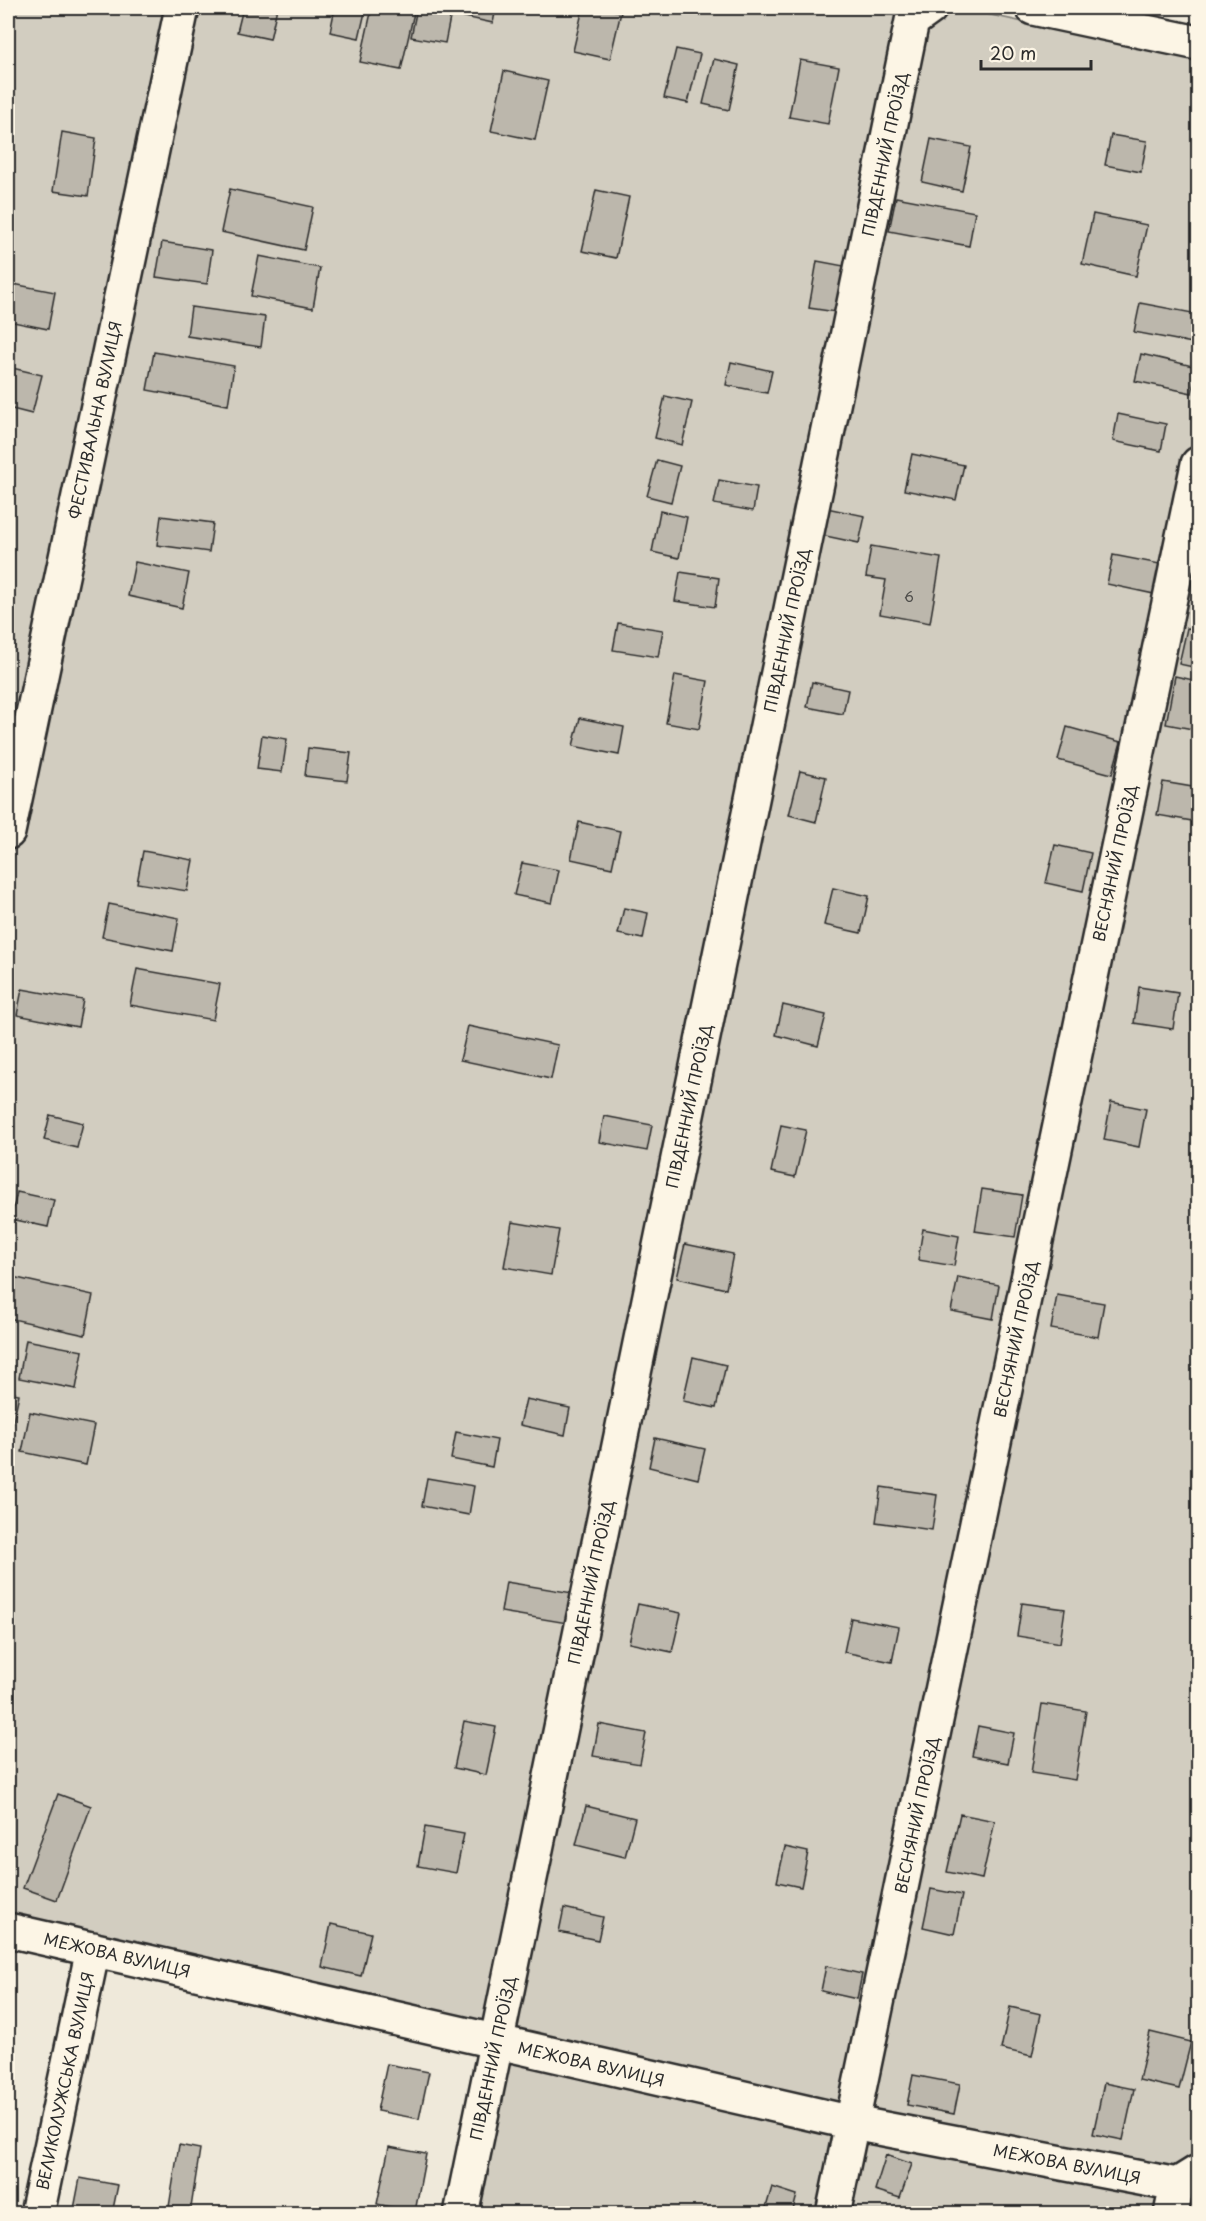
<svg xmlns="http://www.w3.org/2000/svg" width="1206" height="2221" font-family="'Playpen Sans',sans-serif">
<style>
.green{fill:#d2cdc0;stroke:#7e7c76;stroke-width:1.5}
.building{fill:#bcb7ac;stroke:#2b2b2b;stroke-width:1.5}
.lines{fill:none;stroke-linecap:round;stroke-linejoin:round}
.minor-casing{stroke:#2b2b2b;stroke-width:38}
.minor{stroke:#fcf5e5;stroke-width:33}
.labels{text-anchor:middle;stroke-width:4.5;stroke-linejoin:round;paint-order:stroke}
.number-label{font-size:14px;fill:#4f4e4b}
.street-label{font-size:16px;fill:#2b2b2b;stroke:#fcf5e5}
</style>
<rect width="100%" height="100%" fill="#efe9da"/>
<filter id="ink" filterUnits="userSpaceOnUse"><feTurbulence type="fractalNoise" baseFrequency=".0167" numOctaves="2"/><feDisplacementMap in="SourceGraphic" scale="12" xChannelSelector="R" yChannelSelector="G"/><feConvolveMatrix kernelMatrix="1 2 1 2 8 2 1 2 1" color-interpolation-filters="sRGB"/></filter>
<g filter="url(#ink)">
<!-- green -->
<path class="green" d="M8 8H959L1198 60V2213H461L496 2044 8 1930Z"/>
<!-- building -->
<path class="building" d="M243 8H277L270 39 237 32Z
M335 8H366L359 38 330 32Z
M372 8H415L401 70 360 62Z
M417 8H452L445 43 411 37Z
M461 8H496L493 23 460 16Z
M583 8H603L621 12 610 59 573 51Z
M676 49 700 54 688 103 664 98Z
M714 59 739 65 729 110 703 104Z
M800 60 839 67 828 124 789 117Z
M504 71 548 81 535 140 491 131Z
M62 132 96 138 88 196 53 191Z
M1111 135 1147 141 1141 172 1105 165Z
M931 139 971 147 962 191 922 182Z
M230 189 313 207 304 250 221 232Z
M596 190 629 197 616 258 582 251Z
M896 197 975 212 969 246 889 231Z
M1093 214 1147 225 1136 276 1082 264Z
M162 242 212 250 207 284 156 277Z
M259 256 320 268 313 308 251 296Z
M817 261 844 266 836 312 809 308Z
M8 283 55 292 48 329 8 321Z
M1140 303 1198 314V344L1134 332Z
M191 307 265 317 261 347 187 336Z
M154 352 234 366 228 405 147 390Z
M1141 354 1197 367 1192 393 1135 381Z
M731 362 772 371 767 393 726 385Z
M8 367 42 375 32 414 8 408Z
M665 396 692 402 682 445 655 438Z
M1118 414 1166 424 1161 451 1113 441Z
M912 454 964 465 956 500 904 490Z
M657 460 680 466 671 502 647 496Z
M719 480 757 487 753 511 714 504Z
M822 507 865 516 859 543 816 534Z
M660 511 687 517 679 558 652 552Z
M161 516 213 523 209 552 157 545Z
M871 546 941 558 930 623 880 614 886 580 866 577Z
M1113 555 1160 564 1154 594 1107 584Z
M135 562 189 573 182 608 128 596Z
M680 572 719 578 715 607 675 601Z
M618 623 663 630 658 657 613 650Z
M1187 628 1198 630V668L1179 664Z
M675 675 708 681 699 729 666 723Z
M1175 676 1198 681V730L1166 724Z
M812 682 848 690 843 714 807 707Z
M580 718 624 727 619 755 573 746Z
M1067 727 1121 742 1112 774 1058 760Z
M262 735 287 739 282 772 257 769Z
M308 748 351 753 347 781 305 776Z
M800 771 826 777 816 822 789 815Z
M1163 782 1198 788V822L1157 815Z
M579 822 620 831 612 868 571 859Z
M1055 845 1091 853 1083 891 1046 883Z
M143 851 193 860 187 891 137 883Z
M522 863 559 870 552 903 514 895Z
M833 888 869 896 861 933 824 925Z
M109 904 179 918 173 951 102 937Z
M624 908 648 913 643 939 618 934Z
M137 969 220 984 213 1020 130 1005Z
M1139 987 1178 993 1173 1029 1134 1023Z
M22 989 83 1000 78 1027 17 1015Z
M783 1005 826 1015 818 1046 776 1035Z
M468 1026 558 1045 551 1079 460 1060Z
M1111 1102 1146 1109 1139 1147 1104 1140Z
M50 1115 83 1123 77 1148 44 1140Z
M604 1116 652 1125 647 1151 599 1142Z
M781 1125 806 1130 795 1177 771 1172Z
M982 1189 1022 1195 1015 1237 975 1231Z
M17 1192 54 1200 48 1227 11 1219Z
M512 1222 559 1230 551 1275 504 1267Z
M923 1229 959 1236 954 1266 918 1260Z
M685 1244 733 1254 726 1289 677 1278Z
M8 1276 93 1295 85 1335 8 1318Z
M958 1277 999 1285 993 1319 951 1311Z
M1057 1295 1104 1303 1098 1337 1051 1329Z
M26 1340 83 1351 76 1389 19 1378Z
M693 1357 726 1365 716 1408 683 1401Z
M8 1392 19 1394 11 1432 8 1431Z
M526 1399 570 1408 565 1435 520 1425Z
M30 1412 94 1425 86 1465 22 1452Z
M456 1432 497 1440 492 1467 451 1459Z
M655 1438 705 1449 698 1479 649 1467Z
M427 1478 474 1486 469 1515 422 1506Z
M881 1487 937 1495 932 1530 876 1522Z
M506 1582 573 1593 567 1623 501 1612Z
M1022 1603 1065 1609 1060 1643 1017 1636Z
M638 1604 681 1613 672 1652 629 1643Z
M851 1618 899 1627 892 1662 844 1652Z
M1042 1704 1086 1711 1075 1780 1031 1773Z
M464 1721 496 1727 486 1775 454 1768Z
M599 1724 646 1733 640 1764 593 1756Z
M978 1726 1014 1733 1008 1763 972 1756Z
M58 1794 91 1806 57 1900 23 1888Z
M586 1806 635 1818 625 1857 576 1845Z
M960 1814 995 1821 982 1879 947 1872Z
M425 1827 464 1834 456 1873 418 1866Z
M785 1847 808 1852 801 1887 777 1882Z
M931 1889 962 1895 954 1934 923 1927Z
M564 1908 603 1917 598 1940 559 1932Z
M331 1924 371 1933 361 1976 322 1967Z
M826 1966 862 1974 857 1999 821 1991Z
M1010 2007 1041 2014 1032 2056 1001 2049Z
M1150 2032 1191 2042 1179 2089 1139 2080Z
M387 2064 429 2072 419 2119 377 2111Z
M913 2075 960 2084 954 2114 907 2105Z
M1104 2083 1134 2089 1123 2140 1093 2134Z
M179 2145 200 2149 190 2214 168 2213Z
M389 2147 426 2154 415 2212 377 2204Z
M886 2155 912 2164 900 2198 875 2190Z
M80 2178 118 2185 112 2214H73Z
M772 2187 797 2195 792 2214H764Z"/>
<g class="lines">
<defs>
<path id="minor" d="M1033 8 1198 43
M8 832 182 8
M8 1930 853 2123 1177 2185
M37 2214 93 1949
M461 2214 912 21 930 8
M833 2214 1198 464
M1171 2214 1177 2185 1198 2172"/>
</defs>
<!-- minor casing -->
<use href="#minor" class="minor-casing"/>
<!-- minor -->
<use href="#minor" class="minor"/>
</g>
</g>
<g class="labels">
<!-- number labels -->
<g class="number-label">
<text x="909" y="602">6</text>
</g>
<!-- street labels -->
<g class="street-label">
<text transform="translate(885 154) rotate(-78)" y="6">ПІВДЕННИЙ ПРОЇЗД</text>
<text transform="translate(95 420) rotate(-78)" y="6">ФЕСТИВАЛЬНА ВУЛИЦЯ</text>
<text transform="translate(787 630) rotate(-78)" y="6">ПІВДЕННИЙ ПРОЇЗД</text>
<text transform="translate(1115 863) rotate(-78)" y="6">ВЕСНЯНИЙ ПРОЇЗД</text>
<text transform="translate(689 1106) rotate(-78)" y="6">ПІВДЕННИЙ ПРОЇЗД</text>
<text transform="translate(1016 1339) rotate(-78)" y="6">ВЕСНЯНИЙ ПРОЇЗД</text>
<text transform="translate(591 1582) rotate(-78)" y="6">ПІВДЕННИЙ ПРОЇЗД</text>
<text transform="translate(917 1815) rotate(-78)" y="6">ВЕСНЯНИЙ ПРОЇЗД</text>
<text transform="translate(117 1955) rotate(13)" y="6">МЕЖОВА ВУЛИЦЯ</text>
<text transform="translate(493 2058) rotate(-78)" y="6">ПІВДЕННИЙ ПРОЇЗД</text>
<text transform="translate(591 2064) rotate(13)" y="6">МЕЖОВА ВУЛИЦЯ</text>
<text transform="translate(65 2081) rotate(-78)" y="6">ВЕЛИКОЛУЖСЬКА ВУЛИЦЯ</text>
<text transform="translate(1067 2164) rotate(11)" y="6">МЕЖОВА ВУЛИЦЯ</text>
</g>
</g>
<!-- margin -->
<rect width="1206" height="2221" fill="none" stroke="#fcf5e5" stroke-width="30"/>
<rect x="15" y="15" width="1176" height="2191" fill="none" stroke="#2b2b2b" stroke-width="2" filter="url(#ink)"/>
<!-- scale -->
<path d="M981 60v9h110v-9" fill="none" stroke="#2b2b2b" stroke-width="3"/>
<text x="990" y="60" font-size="18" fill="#2b2b2b" stroke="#fcf5e5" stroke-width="4.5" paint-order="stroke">20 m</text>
</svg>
